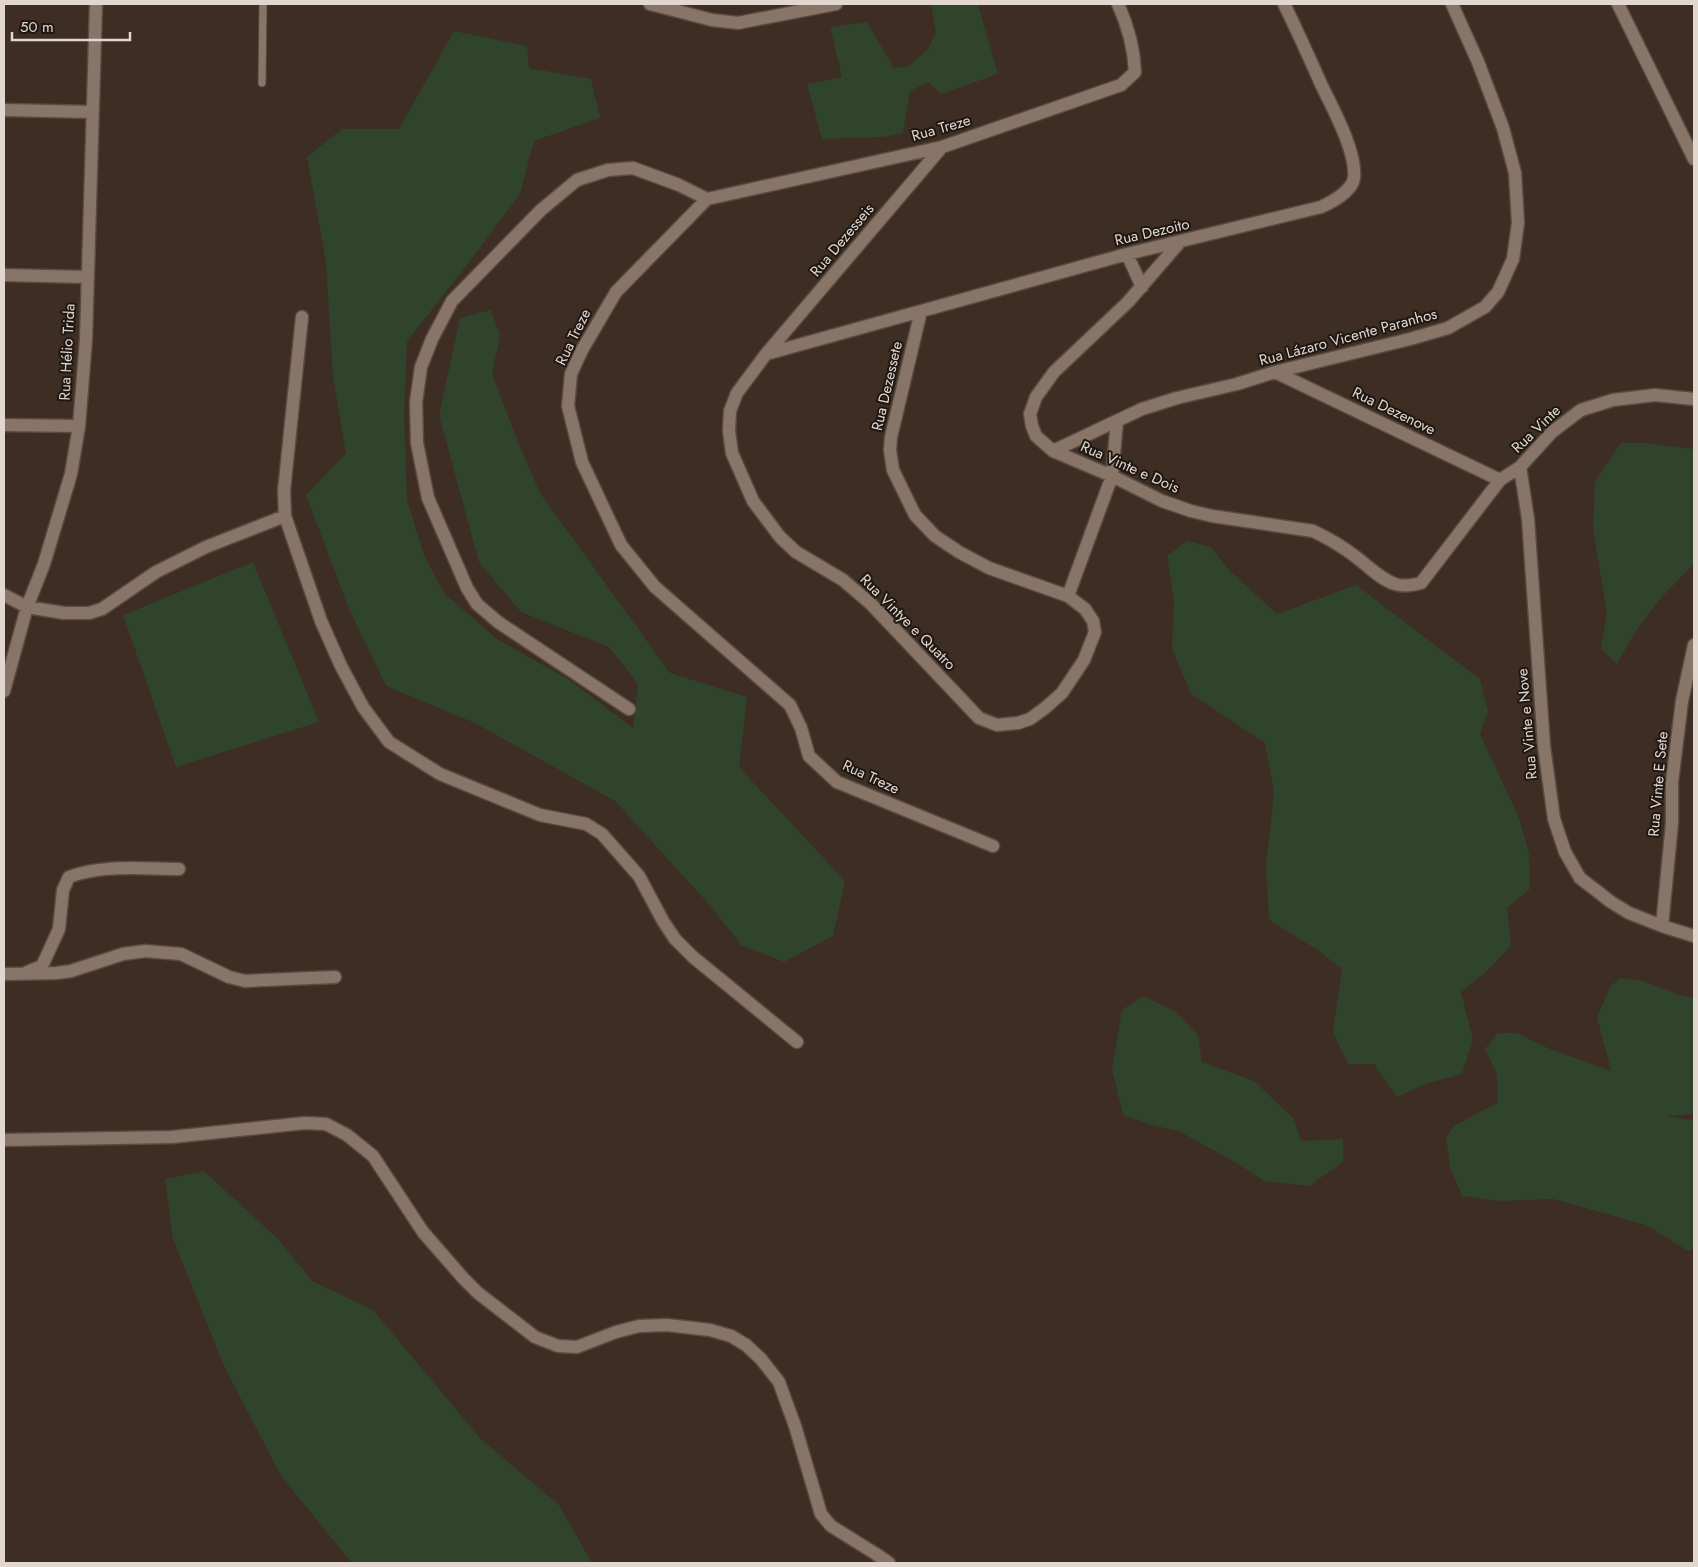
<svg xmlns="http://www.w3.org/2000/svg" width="1698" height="1567" font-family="Jost,sans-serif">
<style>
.green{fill:#30442b}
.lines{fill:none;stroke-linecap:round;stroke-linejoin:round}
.service-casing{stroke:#594b41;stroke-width:9}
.minor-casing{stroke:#594b41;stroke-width:15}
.tertiary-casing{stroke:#594b41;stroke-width:15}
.service{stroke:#887568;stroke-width:7}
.minor{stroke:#887568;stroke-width:12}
.tertiary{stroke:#887568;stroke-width:12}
.labels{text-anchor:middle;stroke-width:4;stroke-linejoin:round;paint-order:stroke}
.street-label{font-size:15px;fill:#e1d7cf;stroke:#1f1712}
</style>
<rect width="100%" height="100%" fill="#3d2d22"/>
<!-- green -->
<path class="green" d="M931 4H978L998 74 941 94 928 82 910 91 903 133 883 137 822 139 807 84 842 77 830 27 867 22 894 68 909 66 928 49 936 33Z
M454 31 527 46 529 68 591 79 600 118 534 141 520 194 468 264 407 341 404 415 407 500 424 555 444 593 497 639 571 681 633 728 638 684 609 647 521 612 479 562 439 415 460 318 491 310 500 335 492 374 518 442 540 493 670 673 747 697 739 767 845 881 833 936 784 962 741 945 714 910 615 801 475 723 386 686 349 609 306 495 346 453 333 377 326 262 307 157 342 129H399Z
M1621 443H1644L1694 449V564L1660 599 1634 634 1617 664 1601 649 1607 613 1593 529 1595 481Z
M1187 541 1211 547 1228 569 1277 614 1356 585 1480 679 1488 712 1480 734 1519 818 1529 853 1530 889 1507 908 1511 946 1487 971 1461 992 1473 1040 1462 1074 1425 1084 1397 1097 1374 1064H1348L1333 1032 1342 969 1319 951 1269 920 1266 865 1274 793 1265 743 1191 694 1172 648 1174 600 1167 556Z
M253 562 319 722 176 767 123 615Z
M1620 978 1643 981 1680 995 1694 998V1114L1666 1116 1691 1120 1694 1123V1248L1688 1251 1646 1225 1553 1199 1500 1201 1462 1196 1450 1167 1446 1137 1454 1126 1498 1102 1497 1074 1485 1049 1498 1033H1517L1550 1049 1611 1071 1597 1017 1611 986Z
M1143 996 1176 1012 1198 1035 1202 1062 1254 1081 1294 1119 1301 1141 1343 1139V1162L1309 1186 1264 1181 1233 1161 1179 1131 1152 1125 1123 1115 1112 1069 1122 1010Z
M204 1171 279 1240 312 1281 373 1310 480 1438 559 1505 592 1563H352L281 1476 224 1366 173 1239 165 1179Z"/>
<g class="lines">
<defs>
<path id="service" d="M262 83 263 4"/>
<path id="minor" d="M1618 4 1694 159
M4 110 92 112
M1179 243 1128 302 1054 372 1036 397 1030 414 1032 426 1036 436 1053 451 1112 476 1162 501 1191 511 1212 516 1313 531C1328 538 1343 547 1356 557 1368 566 1380 579 1395 584 1403 587 1413 585 1421 583L1500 480 1520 467 1552 432 1581 410 1613 400 1655 395 1694 399
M1127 254 1142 287
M4 275 87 277
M921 311 891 437 890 450 893 470 915 515 935 536 959 552 989 568 1068 596 1085 609 1093 621 1095 632 1084 660 1062 693 1045 708 1030 719 1018 723 997 725 979 718 871 604 843 580 796 552 780 537 753 501 732 453 729 431 730 411 737 393 766 354 942 147
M302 317 284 491 285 516 321 621 341 666 363 707 389 742 440 774 540 815 586 824 602 834 639 876 663 921 675 939 693 957 797 1042
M766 354 1127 254 1321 207C1332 202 1352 191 1354 178 1357 152 1332 107 1321 84 1309 57 1297 30 1284 4
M1275 372 1500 480
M4 425 79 426
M1053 451 1142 409 1177 398 1237 384 1275 372 1410 339 1448 328 1485 307 1498 292 1513 259 1518 223 1515 173 1503 128 1478 62 1452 4
M1520 467 1528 519 1544 746 1554 819 1565 852 1580 878 1611 902 1629 913 1662 926 1694 936
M4 595 27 607 64 613H89L102 609 156 572 206 547 285 516
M1068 596 1112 476 1117 421
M4 691 27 607 44 564 71 474 79 426 86 339 96 4
M629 709 498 622 477 604 467 588 428 498 417 443 416 402 421 367 432 339 452 301 541 210 577 180 608 170 633 168 679 185 707 199
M993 846 837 782 809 756 801 728 790 705 655 587 621 545 582 462 568 406 571 374 582 350 616 292 707 199 942 147 1121 85 1135 72C1134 47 1128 26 1118 4
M1662 926 1672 823V782L1682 701 1694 645
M27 972 42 966 59 929 63 890 69 877C103 864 144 869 179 869
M4 974 57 973 71 971 123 954 145 951 181 954 229 977 245 981 335 977
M4 1140 172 1137 305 1123 326 1124 347 1135 373 1156 423 1232 463 1278 478 1293 535 1337 558 1346 577 1347 616 1332 639 1326 667 1325 710 1330 731 1336 746 1345 761 1359 779 1382 795 1426 821 1514 831 1526 876 1554 889 1563"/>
<path id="tertiary" d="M650 4 712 20 738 23 836 4"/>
</defs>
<!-- service casing -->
<use href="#service" class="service-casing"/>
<!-- minor casing -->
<use href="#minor" class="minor-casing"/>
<!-- tertiary casing -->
<use href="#tertiary" class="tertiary-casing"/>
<!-- service -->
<use href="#service" class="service"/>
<!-- minor -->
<use href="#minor" class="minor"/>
<!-- tertiary -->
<use href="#tertiary" class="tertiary"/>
</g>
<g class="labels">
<!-- street labels -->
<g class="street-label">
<text transform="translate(941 128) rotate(-16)" y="5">Rua Treze</text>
<text transform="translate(1152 232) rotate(-13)" y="5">Rua Dezoito</text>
<text transform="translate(842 240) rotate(-50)" y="5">Rua Dezesseis</text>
<text transform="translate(573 337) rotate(-64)" y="5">Rua Treze</text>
<text transform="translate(1348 337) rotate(-15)" y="5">Rua Lázaro Vicente Paranhos</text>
<text transform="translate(67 352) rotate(-87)" y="5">Rua Hélio Trida</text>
<text transform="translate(887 386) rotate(-77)" y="5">Rua Dezessete</text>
<text transform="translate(1394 411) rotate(26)" y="5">Rua Dezenove</text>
<text transform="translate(1536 429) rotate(-44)" y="5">Rua Vinte</text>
<text transform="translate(1130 467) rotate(24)" y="5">Rua Vinte e Dois</text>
<text transform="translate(908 622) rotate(45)" y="5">Rua Vintye e Quatro</text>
<text transform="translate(1527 724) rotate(-95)" y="5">Rua Vinte e Nove</text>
<text transform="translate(871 777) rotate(25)" y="5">Rua Treze</text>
<text transform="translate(1658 784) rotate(-85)" y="5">Rua Vinte E Sete</text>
</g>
</g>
<!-- border -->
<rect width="1698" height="1567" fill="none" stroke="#e1d7cf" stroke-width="10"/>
<!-- scale -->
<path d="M12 32v8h118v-8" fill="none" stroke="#e1d7cf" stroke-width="2.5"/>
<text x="20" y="32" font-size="15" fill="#e1d7cf" stroke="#1f1712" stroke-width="4" paint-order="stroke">50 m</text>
</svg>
